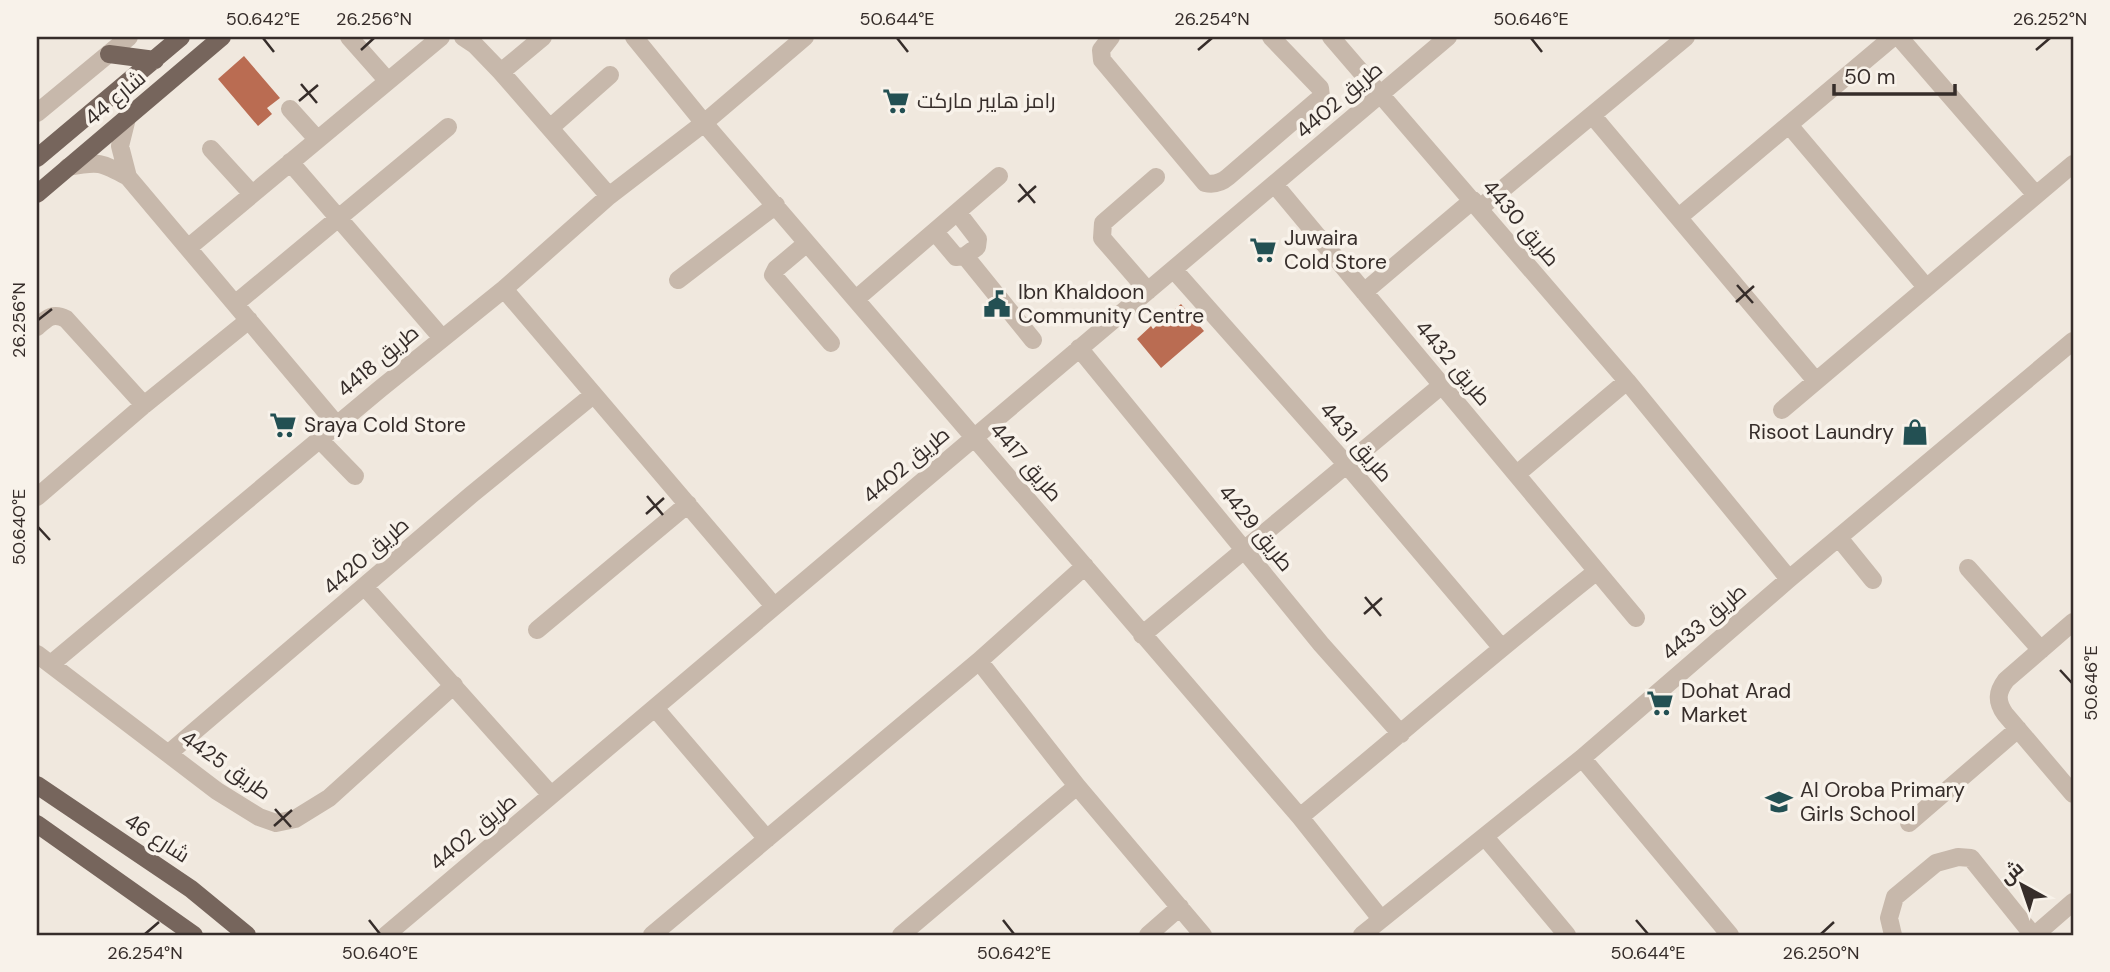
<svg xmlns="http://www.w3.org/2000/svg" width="2110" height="972" font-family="'DM Sans',Cairo,sans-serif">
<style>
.building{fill:#ba6c52}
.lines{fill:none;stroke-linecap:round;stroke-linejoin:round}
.minor{stroke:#c7b8ab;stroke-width:18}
.major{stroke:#76655c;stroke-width:18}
.ticks{fill:none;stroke:#362d2a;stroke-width:2.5}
.labels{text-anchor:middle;stroke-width:7;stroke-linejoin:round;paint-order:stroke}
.street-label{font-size:21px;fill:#362d2a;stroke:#f8f2ea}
.poi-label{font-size:21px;fill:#362d2a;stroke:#f8f2ea;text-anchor:start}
.neatline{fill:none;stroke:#362d2a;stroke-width:2.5}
.ticks-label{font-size:18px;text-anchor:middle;fill:#362d2a}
</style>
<rect width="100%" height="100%" fill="#f0e8de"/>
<!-- building -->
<path class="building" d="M244 56 280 98 267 108 272 114 258 126 218 79Z
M1181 304 1204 331 1161 368 1137 339 1151 326 1153 329Z"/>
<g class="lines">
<!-- minor -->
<path class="minor" d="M349 37 387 80
M463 37 475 45 501 72 609 196
M634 37 704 123 1300 817 1381 919
M1111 37 1101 50 1102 60 1205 183C1214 185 1221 183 1228 177L1321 97 1320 88 1271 37
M1331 37 1627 381 1789 579
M1899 37 2036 195
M501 72 543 37
M290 109 317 139
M37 113 129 37
M1592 115 1816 381
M127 118 120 146 128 177
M1789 125 1926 287
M550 128 610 75
M211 149 252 194
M290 162 442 338
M68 167C99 161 101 162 128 177L337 425
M1275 185 1636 618
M1480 208 1686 37
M1679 217 1893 37
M935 232 956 257 965 256 977 247 978 239 958 213
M807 243 776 269 773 275 831 343
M189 247 441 37
M965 256 1033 340
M1174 270 1346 464 1501 647
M678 280 776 205
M504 289 774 606
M1148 291 1102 238 1103 223 1156 177
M1364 292 1473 200
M856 299 999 176
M235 304 448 127
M37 327C47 318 53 312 66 319L144 405
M1079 348 1321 644 1401 734
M1782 410 2073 164
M319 439 355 476
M1517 474 1627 381
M37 497 144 405 249 320
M1839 538 1873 580
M1968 568 2041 650
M365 587 551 795
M2073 622 2006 680C1997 692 1996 701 2005 714L2073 794
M537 630 688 504
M1142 635 1442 385
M37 654 217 791 259 817 276 823 295 819 329 798 454 685
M979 661 1077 786 1203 935
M51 664 380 389 504 289 609 196 704 123 805 37
M655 708 767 839
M169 753 471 495 593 395
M1582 758 1730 935
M1300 817C1399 735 1496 651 1597 571
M1909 823 2018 729
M1485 837 1567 935
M386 935 1448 37
M652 935 979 661 1085 566
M901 935 1077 786
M1148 935 1180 907
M1362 935 1582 758 1789 579 2073 341
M1893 935 1889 918 1895 897 1936 863 1958 857 1971 858 2033 935
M2035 935 2073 902"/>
<!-- major -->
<path class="major" d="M109 54 155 60
M37 158 181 37
M37 194 222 37
M37 785 191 889 247 935
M37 824 194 935"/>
</g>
<!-- ticks -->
<path class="ticks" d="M263 38 274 52M897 38 908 52M1531 38 1542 52M361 50 374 38M1198 50 1212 38M2036 50 2050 38M301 84 317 103M299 101 318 85M1019 184 1035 203M1018 202 1036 186M1737 285 1753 303M1736 302 1754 286M38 320 52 309M647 496 663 515M646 514 664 498M38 527 50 540M1365 597 1381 616M1364 614 1382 598M2060 670 2072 683M275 809 291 827M274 826 292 810M369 920 380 934M1003 920 1014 934M1636 920 1648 934M145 934 159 922M1821 934 1834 922"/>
<!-- icons -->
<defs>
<symbol id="supermarket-bare" viewBox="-9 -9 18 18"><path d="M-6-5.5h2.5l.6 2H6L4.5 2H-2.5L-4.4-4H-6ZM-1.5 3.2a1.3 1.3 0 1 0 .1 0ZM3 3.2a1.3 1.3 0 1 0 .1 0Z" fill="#235053" stroke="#f8f2ea" stroke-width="2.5" paint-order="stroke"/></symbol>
<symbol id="civic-bare" viewBox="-9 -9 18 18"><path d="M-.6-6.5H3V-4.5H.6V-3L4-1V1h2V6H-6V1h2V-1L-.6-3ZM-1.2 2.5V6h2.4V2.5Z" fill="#235053" stroke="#f8f2ea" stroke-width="2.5" paint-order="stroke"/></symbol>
<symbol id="shop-bare" viewBox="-9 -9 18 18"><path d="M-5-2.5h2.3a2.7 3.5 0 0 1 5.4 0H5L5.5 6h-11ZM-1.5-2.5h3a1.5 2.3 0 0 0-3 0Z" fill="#235053" stroke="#f8f2ea" stroke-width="2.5" paint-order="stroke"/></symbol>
<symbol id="school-bare" viewBox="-9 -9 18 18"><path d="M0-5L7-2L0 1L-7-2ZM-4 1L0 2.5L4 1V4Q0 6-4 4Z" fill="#235053" stroke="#f8f2ea" stroke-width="2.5" paint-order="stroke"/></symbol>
</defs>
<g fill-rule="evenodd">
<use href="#supermarket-bare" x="877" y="82" width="38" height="38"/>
<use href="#supermarket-bare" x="1244" y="231" width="38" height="38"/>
<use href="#civic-bare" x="978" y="285" width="38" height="38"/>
<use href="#supermarket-bare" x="264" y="406" width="38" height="38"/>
<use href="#shop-bare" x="1896" y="413" width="38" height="38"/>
<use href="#supermarket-bare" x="1641" y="684" width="38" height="38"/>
<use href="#school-bare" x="1760" y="783" width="38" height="38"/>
</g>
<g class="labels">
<!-- street labels -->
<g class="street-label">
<text transform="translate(115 98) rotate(-40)" y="7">شارع 44</text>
<text transform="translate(1339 100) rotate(-40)" y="7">طريق 4402</text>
<text transform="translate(1521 223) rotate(50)" y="7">طريق 4430</text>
<text transform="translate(378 361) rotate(-40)" y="7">طريق 4418</text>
<text transform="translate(1453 363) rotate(50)" y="7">طريق 4432</text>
<text transform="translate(1356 442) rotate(49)" y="7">طريق 4431</text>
<text transform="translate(1026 462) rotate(49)" y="7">طريق 4417</text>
<text transform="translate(906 465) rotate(-40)" y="7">طريق 4402</text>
<text transform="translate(1256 528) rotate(51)" y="7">طريق 4429</text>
<text transform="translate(366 556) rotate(-41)" y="7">طريق 4420</text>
<text transform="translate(1704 622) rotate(-41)" y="7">طريق 4433</text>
<text transform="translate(226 765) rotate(35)" y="7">طريق 4425</text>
<text transform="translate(473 832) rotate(-40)" y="7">طريق 4402</text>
<text transform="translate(157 838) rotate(33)" y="7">شارع 46</text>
</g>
<!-- poi labels -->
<g class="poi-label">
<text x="917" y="108">رامز هايبر ماركت</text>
<text x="1284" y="245">Juwaira<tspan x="1284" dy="24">Cold Store</tspan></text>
<text x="1018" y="299">Ibn Khaldoon<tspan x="1018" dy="24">Community Centre</tspan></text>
<text x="304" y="432">Sraya Cold Store</text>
<text x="1894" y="439" text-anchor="end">Risoot Laundry</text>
<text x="1681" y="698">Dohat Arad<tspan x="1681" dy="24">Market</tspan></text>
<text x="1800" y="797">Al Oroba Primary<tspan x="1800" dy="24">Girls School</tspan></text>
</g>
</g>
<!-- border -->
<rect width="2110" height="972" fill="none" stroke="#f8f2ea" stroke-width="77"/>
<!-- north arrow -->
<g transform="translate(2022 885) rotate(320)" stroke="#f8f2ea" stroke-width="5" paint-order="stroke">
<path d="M0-5L12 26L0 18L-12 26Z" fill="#362d2a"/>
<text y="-10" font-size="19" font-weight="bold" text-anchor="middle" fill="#362d2a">ش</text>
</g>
<!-- scale -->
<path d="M1834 84v10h121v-10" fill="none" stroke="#362d2a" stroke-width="3.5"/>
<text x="1844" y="84" font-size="21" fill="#362d2a" stroke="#f8f2ea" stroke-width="5" paint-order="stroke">50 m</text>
<rect x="38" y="38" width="2034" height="896" class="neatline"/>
<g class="ticks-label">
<text x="263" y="25">50.642°E</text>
<text x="374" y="25">26.256°N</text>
<text x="897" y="25">50.644°E</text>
<text x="1212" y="25">26.254°N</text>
<text x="1531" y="25">50.646°E</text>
<text x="2050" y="25">26.252°N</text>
<text transform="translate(19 320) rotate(-90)" y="6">26.256°N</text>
<text transform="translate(19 527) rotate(-90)" y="6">50.640°E</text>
<text transform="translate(2091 683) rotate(-90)" y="6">50.646°E</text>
<text x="145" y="959">26.254°N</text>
<text x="380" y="959">50.640°E</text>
<text x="1014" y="959">50.642°E</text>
<text x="1648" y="959">50.644°E</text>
<text x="1821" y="959">26.250°N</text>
</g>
</svg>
